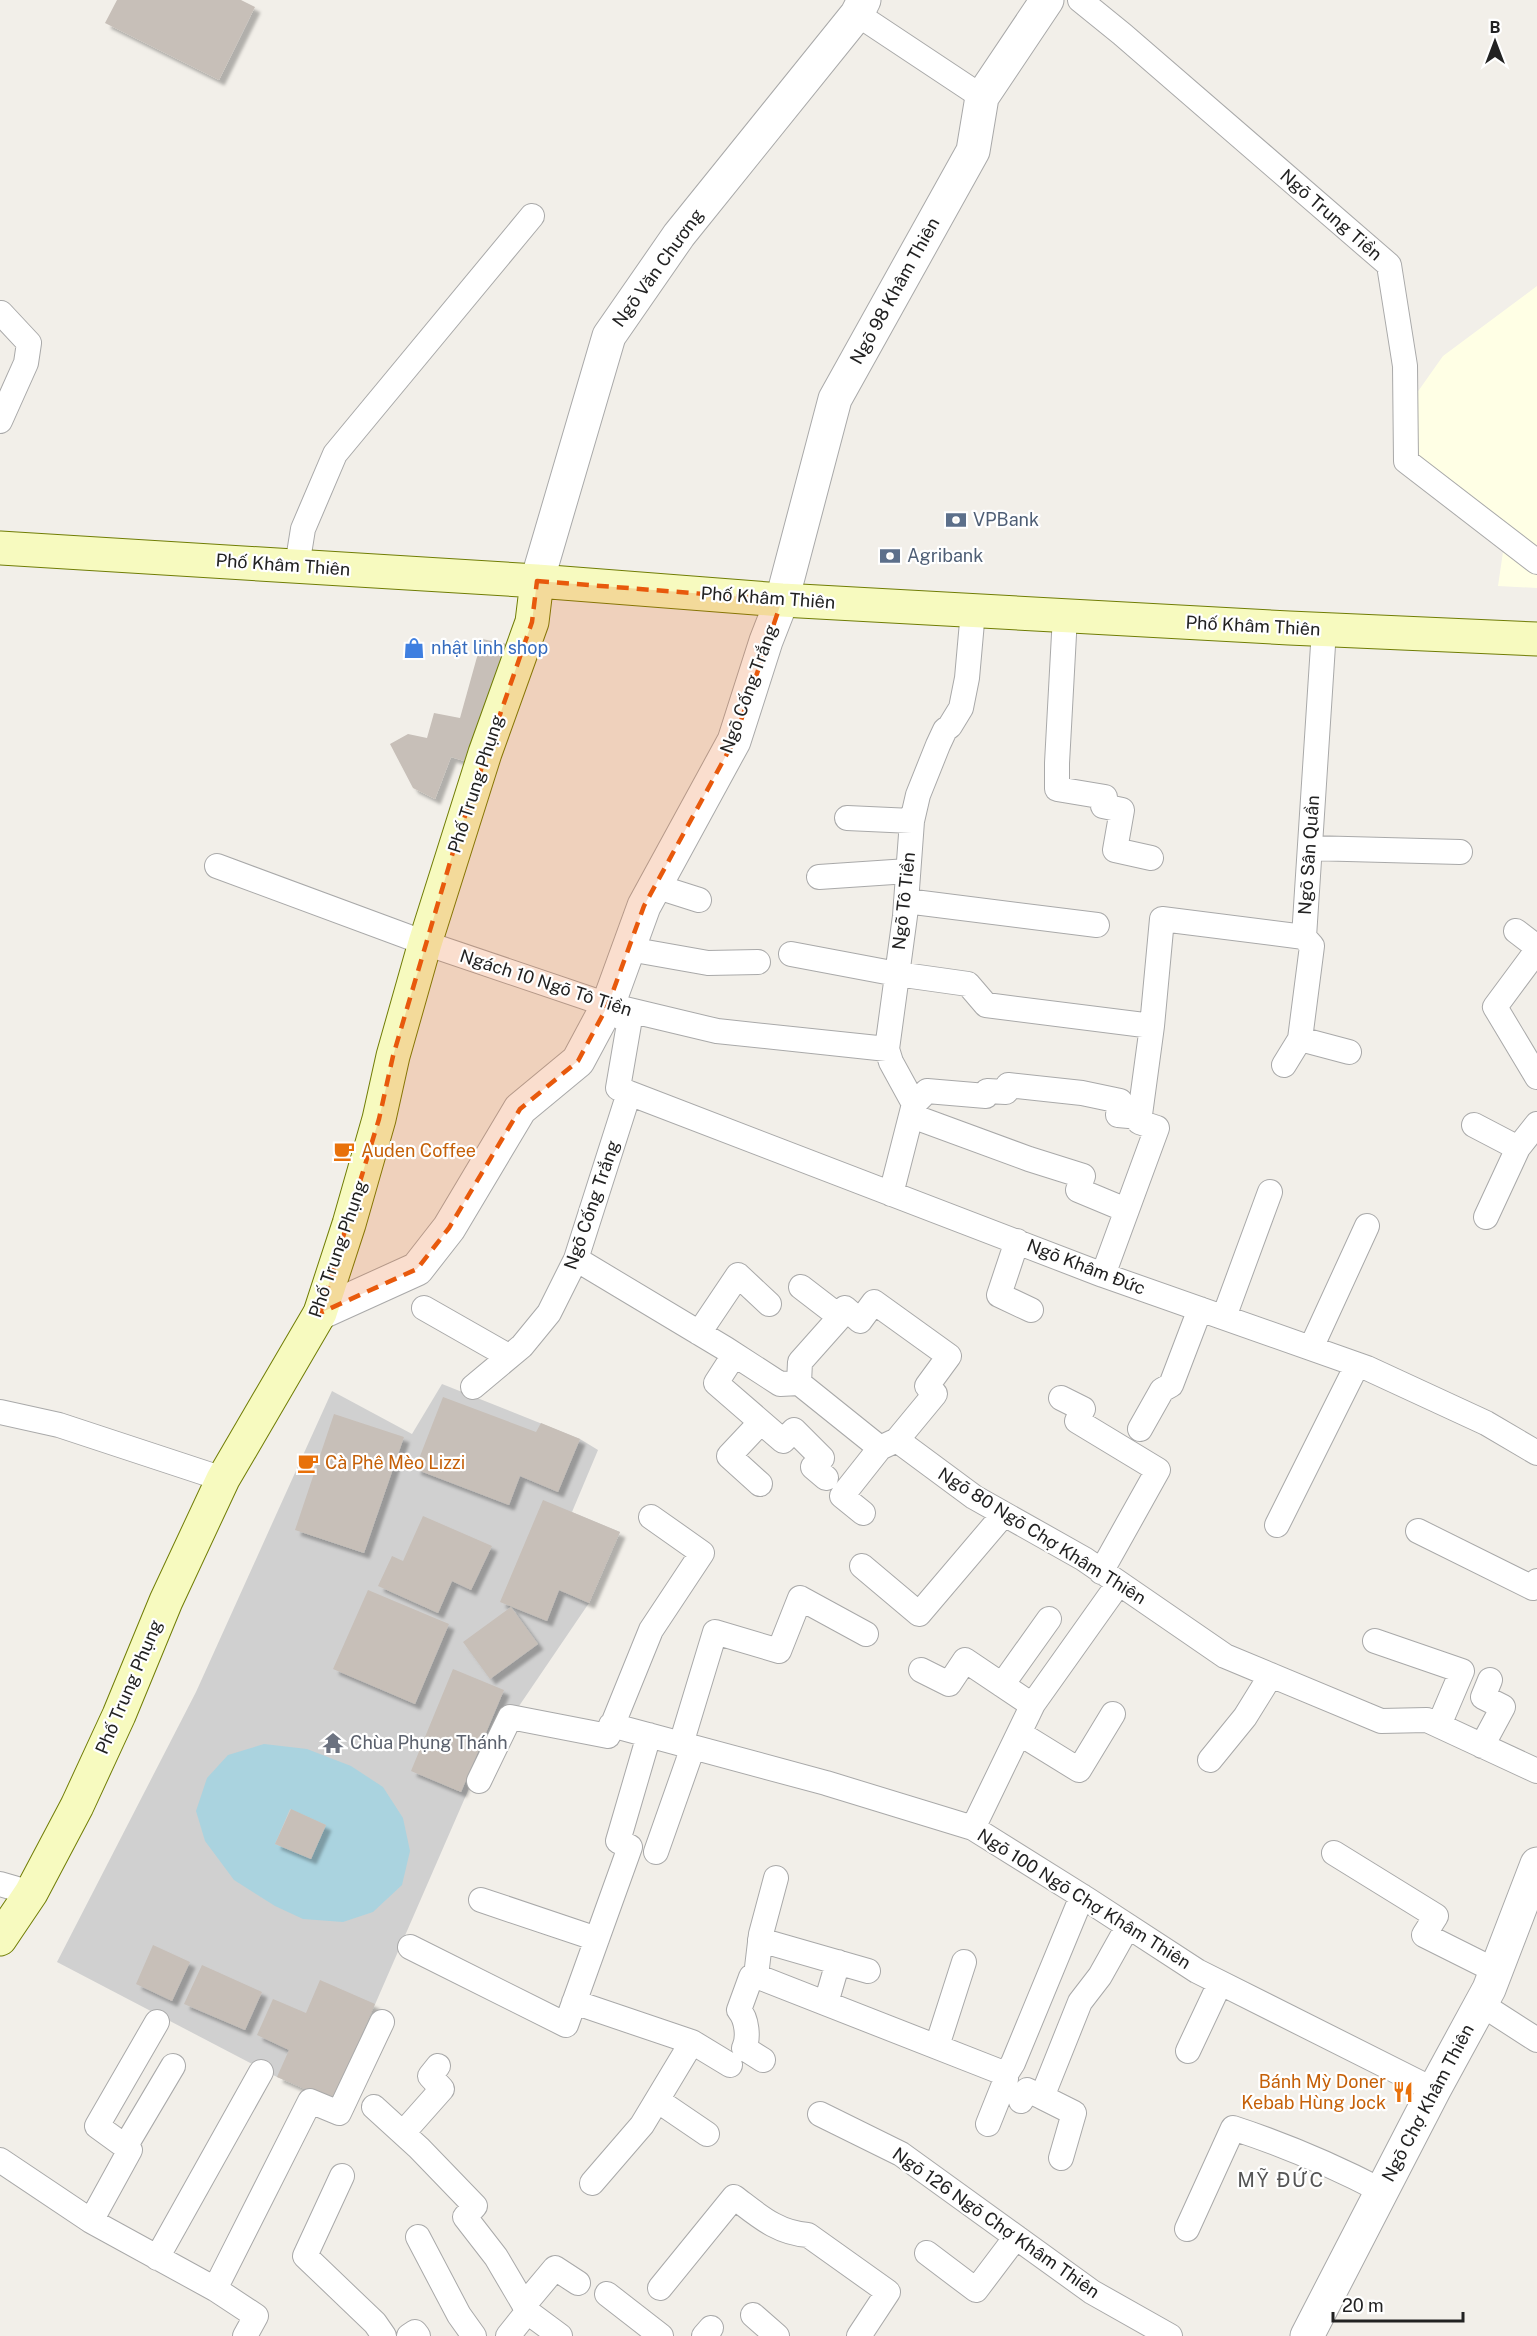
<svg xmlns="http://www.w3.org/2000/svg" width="1537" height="2336" font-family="'Public Sans',sans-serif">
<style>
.education{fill:#ffffe5}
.religious{fill:#d0d0d0}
.water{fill:#aad3df;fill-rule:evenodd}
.building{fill:#c7bfb8;filter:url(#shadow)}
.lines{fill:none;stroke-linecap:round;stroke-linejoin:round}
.lane-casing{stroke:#a9a9a9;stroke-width:26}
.street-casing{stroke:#a9a9a9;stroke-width:35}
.secondary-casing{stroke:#707d05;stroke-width:35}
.lane{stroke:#fff;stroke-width:24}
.street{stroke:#fff;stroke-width:33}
.secondary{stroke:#f7fabf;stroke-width:33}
.marked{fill:#e8590c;fill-opacity:0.2;stroke:#e8590c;stroke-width:4.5;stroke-dasharray:12 8;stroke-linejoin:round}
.labels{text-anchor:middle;stroke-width:4.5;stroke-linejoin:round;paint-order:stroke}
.street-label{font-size:18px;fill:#222;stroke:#fff}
.service-label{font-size:18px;fill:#4e5e75;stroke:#fff;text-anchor:start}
.shop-label{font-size:18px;fill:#366cbe;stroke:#fff;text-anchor:start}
.food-label{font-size:18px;fill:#c56008;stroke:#fff;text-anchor:start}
.worship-label{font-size:18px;fill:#5b616d;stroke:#fff;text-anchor:start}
.neighbourhood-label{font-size:20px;letter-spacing:1.5px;fill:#555;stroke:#fff}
</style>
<defs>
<filter id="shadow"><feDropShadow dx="5.5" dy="5.5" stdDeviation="1.5" flood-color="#0004"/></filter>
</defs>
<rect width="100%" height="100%" fill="#f2efe9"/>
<!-- education -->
<path class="education" d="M1537 286V588L1498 586 1504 545 1411 458 1414 397 1443 356Z"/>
<!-- religious -->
<path class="religious" d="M442 1384 580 1439 598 1450 572 1512 620 1532 589 1603 517 1709 474 1777 333 2101 277 2077 57 1962 196 1692 332 1391 412 1434Z"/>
<!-- water -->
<path class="water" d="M264 1744 307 1749 351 1766 383 1787 403 1818 410 1851 402 1885 373 1912 343 1922 303 1919 275 1906 234 1880 205 1841 196 1811 207 1778 228 1755ZM290 1809 326 1825 311 1859 275 1844Z"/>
<!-- building -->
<path class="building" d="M117 0H241L255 7 219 80 105 23Z
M482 639 507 644 471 763 451 757 435 799 413 788 390 744 408 734 427 738 434 713 460 718Z
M443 1397 536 1432 541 1423 580 1439 558 1492 520 1476 509 1505 415 1469Z
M334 1414 404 1437 364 1553 295 1530Z
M543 1500 620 1532 589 1603 559 1590 547 1621 500 1602Z
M423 1516 492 1546 471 1590 452 1581 438 1613 378 1586 392 1556 403 1561Z
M368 1590 449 1624 415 1704 333 1669Z
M511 1607 538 1644 490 1679 463 1642Z
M453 1669 504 1690 461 1792 411 1771Z
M291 1809 326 1825 311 1859 275 1844Z
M153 1945 190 1962 172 2001 136 1984Z
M202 1965 262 1992 245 2030 184 2004Z
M320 1980 375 2004 333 2101 277 2077 289 2050 257 2035 273 1999 306 2013Z"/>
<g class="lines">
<defs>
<path id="lane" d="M1080 0 1122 34 1389 265 1405 366 1406 461 1537 562
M857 14 982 97
M0 421 26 363 29 343 1 313
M297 566 303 529 335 454 532 216
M1065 616 1057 763V789L1105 797 1103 806 1122 810 1115 850 1151 858
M847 818 912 821
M1310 848 1460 852
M217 866 425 943 608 1005 717 1031 887 1049
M819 877 908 871
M655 886 699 900
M906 901 1097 925
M1516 931 1533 944 1535 953
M629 949 708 963 758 962
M791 954 897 974 968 984 986 1005 1152 1026
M1537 954 1535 953 1495 1007 1537 1077
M1300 1039 1349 1052
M1284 1065 1300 1039 1312 946 1304 937
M629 1093 1103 1275 1367 1368 1486 1423 1537 1453
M914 1104 927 1091 986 1096 987 1091 1006 1092 1008 1085 1082 1093 1120 1101 1118 1115 1140 1117
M912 1116 1029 1159 1083 1176 1078 1190 1126 1210
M1474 1125 1518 1148
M891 1194 914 1104 891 1062 887 1049 905 916 912 821 918 795 938 745 945 730 950 726 961 708 967 678 973 611
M1486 1217 1518 1148 1537 1124
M1017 1241 999 1295 1031 1310
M576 1259 726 1349 780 1384 799 1383 880 1448 897 1440 974 1497 1084 1559 1225 1656 1381 1721 1427 1720 1537 1771
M1103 1275 1157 1128 1139 1122 1152 1026 1162 919 1304 937 1324 630
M424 1308 503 1353 507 1358
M838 1316 845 1308 860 1321 874 1302 949 1356 927 1386 935 1394 897 1440
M1224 1317 1270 1192
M699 1333 738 1275 769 1304
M1311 1348 1367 1226
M734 1355 716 1383 783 1441 794 1430 822 1458 813 1467 826 1478
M799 1383 800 1362 840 1317 801 1287
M473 1387 522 1346 549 1313 576 1259 629 1093 618 1088 629 1024 608 1005
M1061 1398 1083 1409 1077 1421 1158 1470 1101 1572
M0 1412 59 1425 223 1479
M1140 1429 1162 1390 1171 1385 1200 1309
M760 1484 729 1456 761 1422
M863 1513 842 1496 880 1448
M1277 1525 1357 1365
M1418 1531 1533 1588 1537 1581
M862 1566 919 1614 1004 1514
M1375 1641 1462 1671 1439 1725
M921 1670 949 1684 965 1660 1032 1705
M1002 1685 1049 1619
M611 1725 826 1783 973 1828 1088 1900 1197 1971 1434 2090
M1019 1733 1079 1770 1113 1714
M681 1744 715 1632 779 1651 800 1598 866 1634
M1482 1746 1503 1707 1483 1697 1490 1680
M1210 1760 1245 1717 1271 1675
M479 1781 510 1717 608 1736 651 1630 702 1553 651 1517
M973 1828 1033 1704 1119 1583
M656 1852 693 1747
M1334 1853 1436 1916 1424 1935 1496 1971
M776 1878 761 1934 756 1976 1006 2074 1013 2063 1082 1896
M0 1884 31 1893
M481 1900 597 1939
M760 1940 868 1971
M410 1947 566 2025 630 1847 618 1841 649 1735
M756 1976 751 1977 739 2010C747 2019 749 2038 744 2048L763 2060
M574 2002 692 2042 730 2065
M826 2003 838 1962
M1481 2004 1537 2040
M937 2046 964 1962
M1188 2051 1220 1983
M1042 2097 1074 2113 1061 2158
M657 2100 707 2134
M1021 2101 1027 2090 1042 2097 1080 2002 1100 1976 1128 1926
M374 2107 419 2148 475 2206 465 2217 496 2257 529 2313 560 2336
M820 2114 901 2154 1092 2292 1170 2336
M988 2124 1006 2079V2074
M403 2133 442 2089 430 2076 438 2066
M125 2147 173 2066
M0 2160 91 2221 215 2289 256 2316 245 2336
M342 2176 305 2256 375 2323 384 2336
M592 2183 642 2125 692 2042
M91 2221 130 2150 97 2126 157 2022
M1187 2229 1233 2128C1285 2145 1334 2166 1382 2191
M418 2237 459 2315 474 2336
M927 2253 976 2290 1016 2237
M157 2258 261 2072
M660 2288 734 2197C758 2215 777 2233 808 2235L888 2292 859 2336
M215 2289 310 2101 339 2113 382 2022
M607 2294 661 2336
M524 2305 555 2268 578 2283
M753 2315 777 2336
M409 2336 415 2332 418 2336
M508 2336 528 2311
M704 2336 711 2328"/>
<path id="street" d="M537 581 609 336 679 235 857 14 864 0
M320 1313 417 1269 449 1228 520 1109 578 1061 608 1005 644 906 734 741 766 641 782 600 835 399 973 151 982 97 1047 0
M1307 2336 1434 2090 1489 1989 1537 1864"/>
<path id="secondary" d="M0 548 537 581 782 600 1289 628 1537 639
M0 1939 31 1893 77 1806 119 1715 166 1601 223 1479 320 1313 349 1224 379 1119 393 1056 425 943 485 753 532 622 537 581"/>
</defs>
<!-- lane casing -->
<use href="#lane" class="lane-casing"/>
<!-- street casing -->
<use href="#street" class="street-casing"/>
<!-- secondary casing -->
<use href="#secondary" class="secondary-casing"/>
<!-- lane -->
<use href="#lane" class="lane"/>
<!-- street -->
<use href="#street" class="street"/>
<!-- secondary -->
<use href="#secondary" class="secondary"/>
</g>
<!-- marked area -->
<path class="marked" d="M537 581 782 600 734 741 644 906 608 1005 578 1061 520 1109 449 1228 417 1269 320 1313 379 1119 393 1056 456 842 532 622Z"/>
<!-- icons -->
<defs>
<symbol id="bank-bare" viewBox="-9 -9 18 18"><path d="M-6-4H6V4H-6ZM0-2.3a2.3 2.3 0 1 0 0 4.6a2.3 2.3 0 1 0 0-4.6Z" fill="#5c6f8a" stroke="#fff" stroke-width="2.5" paint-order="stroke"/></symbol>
<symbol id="shop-bare" viewBox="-9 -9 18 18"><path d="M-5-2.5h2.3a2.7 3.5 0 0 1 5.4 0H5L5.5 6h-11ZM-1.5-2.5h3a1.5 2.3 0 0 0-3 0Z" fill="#3f7fe0" stroke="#fff" stroke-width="2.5" paint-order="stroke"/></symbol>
<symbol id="cafe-bare" viewBox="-9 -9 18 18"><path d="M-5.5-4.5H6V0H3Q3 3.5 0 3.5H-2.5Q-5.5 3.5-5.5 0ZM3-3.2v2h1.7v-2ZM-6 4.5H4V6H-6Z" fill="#e8710a" stroke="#fff" stroke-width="2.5" paint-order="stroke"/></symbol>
<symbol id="temple-bare" viewBox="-9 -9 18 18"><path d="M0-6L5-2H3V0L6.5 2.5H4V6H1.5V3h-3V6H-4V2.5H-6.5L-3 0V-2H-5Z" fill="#6b7280" stroke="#fff" stroke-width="2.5" paint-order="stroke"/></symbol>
<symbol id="restaurant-bare" viewBox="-9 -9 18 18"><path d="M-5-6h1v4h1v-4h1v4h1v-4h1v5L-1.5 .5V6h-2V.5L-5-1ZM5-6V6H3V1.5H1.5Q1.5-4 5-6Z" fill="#e8710a" stroke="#fff" stroke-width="2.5" paint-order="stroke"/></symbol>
</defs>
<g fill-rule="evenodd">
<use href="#bank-bare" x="941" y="505" width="30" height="30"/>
<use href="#bank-bare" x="875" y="541" width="30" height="30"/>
<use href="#shop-bare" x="399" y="633" width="30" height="30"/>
<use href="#cafe-bare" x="329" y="1136" width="30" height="30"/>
<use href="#cafe-bare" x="293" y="1448" width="30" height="30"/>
<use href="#temple-bare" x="318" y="1728" width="30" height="30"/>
<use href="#restaurant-bare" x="1388" y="2077" width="30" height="30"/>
</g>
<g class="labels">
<!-- street labels -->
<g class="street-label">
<text transform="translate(1331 215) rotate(41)" y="6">Ngõ Trung Tiền</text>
<text transform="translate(658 268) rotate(-54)" y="6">Ngõ Văn Chương</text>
<text transform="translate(895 291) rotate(-61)" y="6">Ngõ 98 Khâm Thiên</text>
<text transform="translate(283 565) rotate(4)" y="6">Phố Khâm Thiên</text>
<text transform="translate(768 598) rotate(4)" y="6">Phố Khâm Thiên</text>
<text transform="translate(1253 626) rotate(3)" y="6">Phố Khâm Thiên</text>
<text transform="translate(749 689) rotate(-70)" y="6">Ngõ Cống Trắng</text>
<text transform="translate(476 784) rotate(-72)" y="6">Phố Trung Phụng</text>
<text transform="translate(1309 855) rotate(-86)" y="6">Ngõ Sân Quần</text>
<text transform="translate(904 901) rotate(-84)" y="6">Ngõ Tô Tiền</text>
<text transform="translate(546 983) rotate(18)" y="6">Ngách 10 Ngõ Tô Tiền</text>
<text transform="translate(592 1205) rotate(-71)" y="6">Ngõ Cống Trắng</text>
<text transform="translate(338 1249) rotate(-71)" y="6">Phố Trung Phụng</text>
<text transform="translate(1086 1267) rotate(21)" y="6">Ngõ Khâm Đức</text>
<text transform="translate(1042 1536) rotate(32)" y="6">Ngõ 80 Ngõ Chợ Khâm Thiên</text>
<text transform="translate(129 1687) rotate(-67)" y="6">Phố Trung Phụng</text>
<text transform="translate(1084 1899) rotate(32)" y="6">Ngõ 100 Ngõ Chợ Khâm Thiên</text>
<text transform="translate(1428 2103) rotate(-62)" y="6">Ngõ Chợ Khâm Thiên</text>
<text transform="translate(996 2223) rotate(35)" y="6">Ngõ 126 Ngõ Chợ Khâm Thiên</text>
</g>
<!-- service labels -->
<g class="service-label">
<text x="973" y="526">VPBank</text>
<text x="907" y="562">Agribank</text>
</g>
<!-- shop labels -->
<g class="shop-label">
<text x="431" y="654">nhật linh shop</text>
</g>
<!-- food labels -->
<g class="food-label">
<text x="361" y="1157">Auden Coffee</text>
<text x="325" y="1469">Cà Phê Mèo Lizzi</text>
<text x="1386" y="2088" text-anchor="end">Bánh Mỳ Doner<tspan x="1386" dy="21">Kebab Hùng Jock</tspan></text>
</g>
<!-- worship labels -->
<g class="worship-label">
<text x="350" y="1749">Chùa Phụng Thánh</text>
</g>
<!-- neighbourhood labels -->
<g class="neighbourhood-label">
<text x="1281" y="2187">MỸ ĐỨC</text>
</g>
</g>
<!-- north arrow -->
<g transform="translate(1495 42)" stroke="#ffffff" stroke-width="4.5" paint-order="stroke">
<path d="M0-4.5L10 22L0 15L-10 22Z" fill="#222222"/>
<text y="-9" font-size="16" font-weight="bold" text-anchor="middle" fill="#222222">B</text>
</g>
<!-- scale -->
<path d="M1333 2312v9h130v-9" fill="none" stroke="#222222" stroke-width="3"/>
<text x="1342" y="2312" font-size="18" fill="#222222" stroke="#ffffff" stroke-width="4.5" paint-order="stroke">20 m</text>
</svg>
